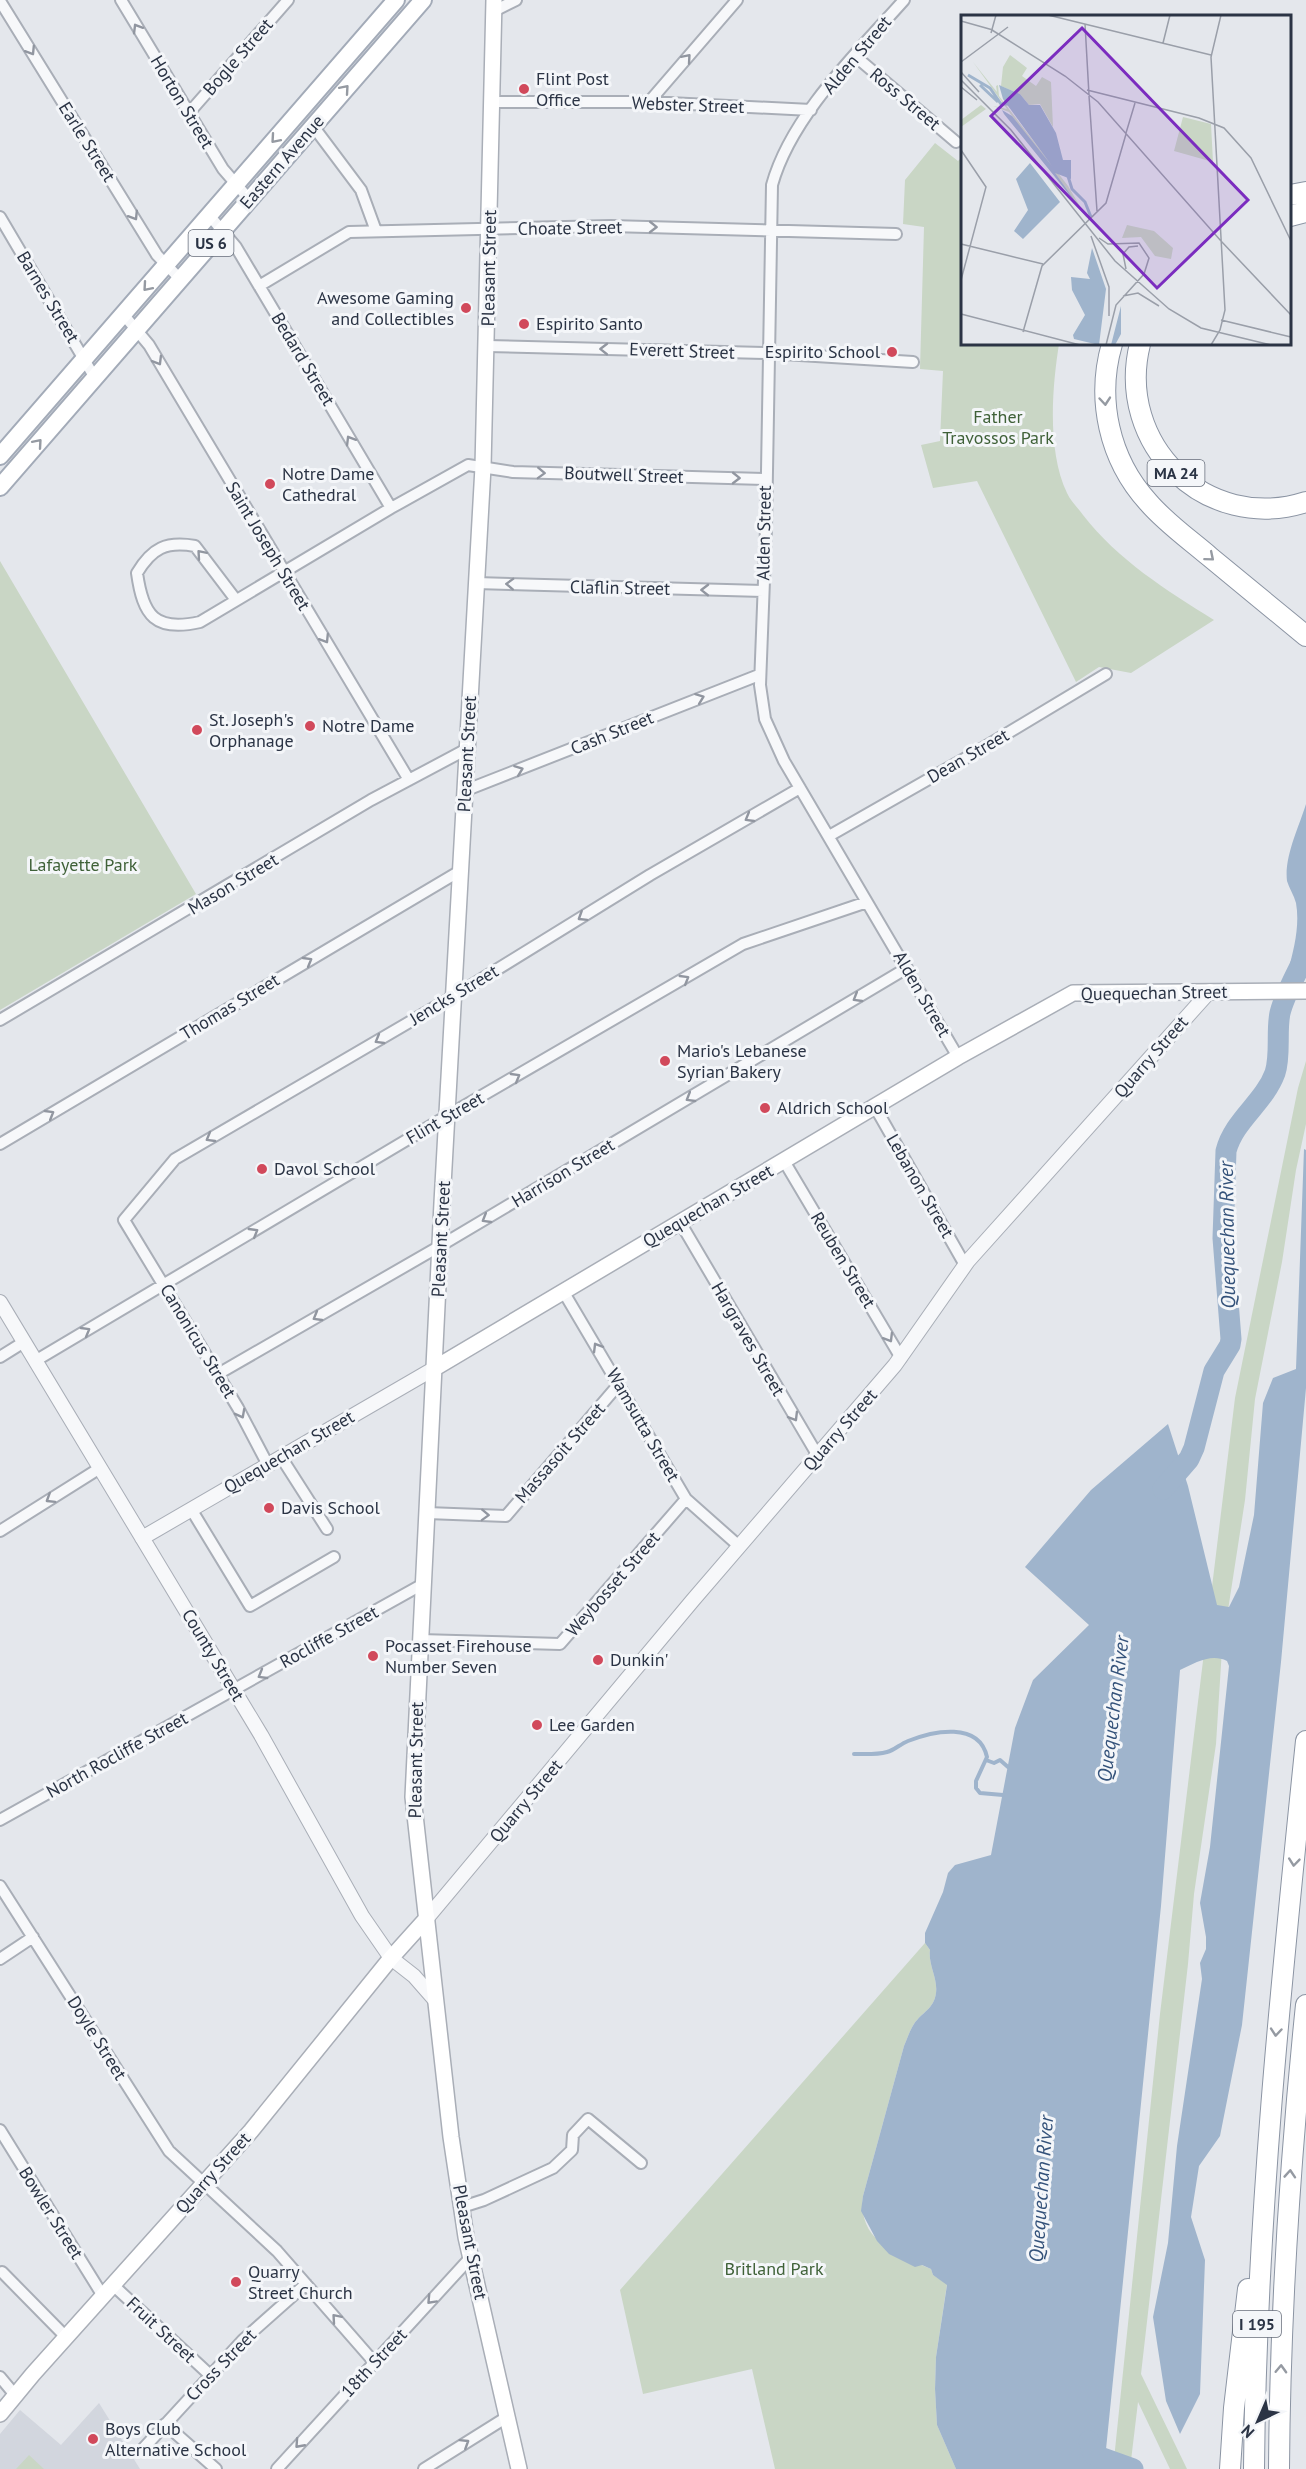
<svg xmlns="http://www.w3.org/2000/svg" width="1306" height="2469" font-family="'PT Sans',sans-serif">
<style>
.built{fill:#d2d6de}
.green{fill:#c9d6c5}
.water{fill:#9fb4cc}
.lines{fill:none;stroke-linecap:round;stroke-linejoin:round}
.stream{stroke:#9fb4cc;stroke-width:4}
.river{stroke:#9fb4cc;stroke-width:21}
.minor-casing{stroke:#a9aeb7;stroke-width:14}
.tertiary-casing{stroke:#a9aeb7;stroke-width:16}
.secondary-casing{stroke:#a9aeb7;stroke-width:18}
.primary-casing{stroke:#a3abb8;stroke-width:20}
.motorway-casing{stroke:#8b94a3;stroke-width:22}
.minor{stroke:#f7f8fa;stroke-width:10}
.tertiary{stroke:#f7f8fa;stroke-width:14}
.secondary{stroke:#fff;stroke-width:15}
.primary{stroke:#fff;stroke-width:16}
.motorway{stroke:#fff;stroke-width:20}
.oneway{stroke:#9196a0}
.oneway2{stroke:#959aa2}
.poi-dot{fill:#d1495b;stroke:#f4f6f9;stroke-width:2}
.labels{text-anchor:middle;stroke-width:6;stroke-linejoin:round;paint-order:stroke}
.shield{fill:#f4f6f9;stroke:#676e7b;stroke-width:1.5}
.shield-label{font-size:16px;font-weight:bold;fill:#2b3445}
.street-label{font-size:18px;fill:#2b3445;stroke:#f4f6f9}
.poi-label{font-size:18px;fill:#2b3445;stroke:#f4f6f9;text-anchor:start}
.park-label{font-size:18px;fill:#3f6138;stroke:#f4f6f9}
.water-label{font-size:20px;font-style:italic;fill:#34527a;stroke:#f4f6f9}
.inset-river{fill:none;stroke:#9fb4cc;stroke-width:3}
.inset-road{fill:none;stroke:#9a9fa9;stroke-width:1.5}
.view{fill:#7b2cbf;fill-opacity:0.15;stroke:#7b2cbf;stroke-width:3}
.inset-edge{fill:none;stroke:#2b3445;stroke-width:3}
</style>
<rect width="100%" height="100%" fill="#e4e7ec"/>
<!-- built -->
<path class="built" d="M99 2403 140 2469H0V2434L20 2410 61 2445Z"/>
<!-- green -->
<path class="green" d="M935 143 958 161 962 157V344H1059C1052 388 1047 451 1067 493 1070 500 1078 508 1083 515 1118 560 1166 590 1214 620L1131 673 1099 667 1076 682 977 481 933 488 921 445 940 441 943 371 920 369 924 227 903 224 905 180Z
M0 561 196 894 0 1010Z
M1306 1061V1124L1296 1170 1282 1262 1255 1399 1245 1500 1222 1649 1216 1744 1194 1894 1188 1964 1141 2374 1187 2469H1170L1138 2402 1130 2469H1113L1160 2014 1235 1398 1298 1088Z
M925 1943 930 1950C928 1965 938 1978 936 1993 934 2009 922 2012 914 2024 910 2030 907 2039 904 2046L863 2196C857 2241 897 2254 931 2269L933 2275 947 2284 936 2357 935 2389 937 2425 956 2469H775L752 2369 643 2394 620 2290Z
M29 2455 44 2469H16Z"/>
<!-- water -->
<path class="water" d="M1306 804V972L1305 974 1288 971C1294 949 1300 925 1296 903 1294 895 1289 888 1287 881 1284 857 1299 827 1306 804Z
M1304 1149 1306 1150V1388L1281 1662 1242 2025 1220 2136 1199 2166 1191 2217 1205 2260 1200 2394 1180 2434 1166 2401 1153 2317 1168 2243 1177 2146 1202 1979 1200 1963 1206 1949V1937L1200 1903 1210 1847 1229 1666 1227 1661C1211 1653 1195 1663 1180 1670L1161 1906 1104 2469H956L937 2425 935 2389 936 2357 947 2285 933 2275 931 2269 922 2265 915 2267 889 2254 877 2241 861 2211 863 2196 904 2046C907 2039 910 2030 914 2024 922 2012 934 2009 936 1993 938 1978 928 1965 930 1950L925 1943V1933L943 1892 948 1873 955 1865 991 1855 1015 1728 1033 1680 1089 1625 1025 1567 1091 1490 1168 1424 1188 1486 1217 1605 1229 1607 1239 1587 1254 1515 1263 1403 1273 1378 1296 1369Z"/>
<g class="lines">
<!-- stream -->
<path class="stream" d="M854 1754C865 1754 876 1755 887 1752 895 1750 900 1744 908 1741 933 1731 979 1721 987 1757L976 1781V1788L980 1793 1003 1795
M986 1760 994 1763 1000 1760 1008 1767"/>
<!-- river -->
<path class="river" d="M1163 1489 1189 1459 1194 1448 1214 1371 1230 1345 1231 1339 1223 1238 1226 1151C1234 1120 1264 1103 1275 1073 1281 1055 1276 1032 1280 1013 1285 993 1298 972 1306 953
M1089 2441 1094 2455 1133 2469"/>
<defs>
<path id="minor" d="M121 0 223 169 249 199
M904 0C857 53 791 116 772 185L766 528 760 685 765 719 784 761 958 1057
M0 1 157 255 180 279
M494 11 516 0
M855 56 956 142
M492 102H649L811 110
M649 102 737 0
M188 114 288 0
M313 126 361 190 376 231
M209 215 236 247 391 508
M0 217 95 378
M259 286 349 232 611 226 896 234
M123 314 149 345 409 780
M487 346 767 353 913 362
M476 583 763 591
M236 600 195 546C166 541 152 548 137 573 143 616 155 632 200 622L391 508 468 465 513 472 765 479
M464 791 759 675
M829 836 978 751 1106 674
M0 1020 371 800 467 749
M875 1107 965 1265
M0 1144 460 871
M784 1161 901 1358
M680 1222 818 1456
M563 1291 686 1499 739 1546
M0 1357 24 1342
M35 1361 447 1116 743 944 867 902
M218 1374 440 1246 907 968
M281 1457 327 1529
M268 1465 238 1408 124 1220 175 1159 454 996 650 875 800 788
M191 1509 250 1606 334 1557
M427 1513 506 1516 619 1384
M0 1531 100 1468
M420 1640 560 1644 686 1499
M0 1820 423 1584
M0 1886 169 2151 277 2251 374 2362
M0 1959 33 1937
M0 2130 103 2296
M462 2207 484 2200 553 2168 572 2150 573 2135 588 2119 641 2163
M2 2272 66 2337
M113 2285 210 2375
M0 2377 15 2395
M165 2424 216 2469
M141 2451 243 2340 306 2284
M277 2469 471 2257
M424 2469 507 2417"/>
<path id="tertiary" d="M0 1302 261 1735 362 1916 391 1958 414 1976 435 2000
M142 1538 435 1368
M427 1918 693 1600 895 1365 968 1261 1210 991"/>
<path id="secondary" d="M494 0 483 467 442 1203 413 1797 451 2137 466 2237 519 2469
M435 1368 958 1057 1073 993 1306 991
M0 2414 33 2374 251 2131 391 1958 427 1918"/>
<path id="primary" d="M0 456 396 0
M0 487 423 0"/>
<path id="motorway" d="M1290 195 1306 192
M1290 216 1306 212
M1112 344C1096 399 1109 459 1148 502 1166 523 1189 539 1210 557 1242 583 1274 610 1306 636
M1140 344C1115 444 1206 534 1306 502
M1230 2469 1234 2408 1248 2289
M1254 2469C1256 2225 1281 1983 1306 1741
M1279 2469C1280 2314 1290 2160 1306 2005"/>
</defs>
<!-- minor casing -->
<use href="#minor" class="minor-casing"/>
<!-- tertiary casing -->
<use href="#tertiary" class="tertiary-casing"/>
<!-- secondary casing -->
<use href="#secondary" class="secondary-casing"/>
<!-- primary casing -->
<use href="#primary" class="primary-casing"/>
<!-- motorway casing -->
<use href="#motorway" class="motorway-casing"/>
<!-- minor -->
<use href="#minor" class="minor"/>
<!-- tertiary -->
<use href="#tertiary" class="tertiary"/>
<!-- secondary -->
<use href="#secondary" class="secondary"/>
<!-- primary -->
<use href="#primary" class="primary"/>
<!-- motorway -->
<use href="#motorway" class="motorway"/>
</g>
<!-- one-way arrows -->
<defs><path id="oneway-chevron" d="M-2-3.5L2.5 0L-2 3.5" fill="none" stroke-width="1.6" stroke-linecap="round" stroke-linejoin="round" transform="scale(1.5)"/></defs>
<g class="oneway">
<use href="#oneway-chevron" transform="translate(137 28) rotate(-121)"/>
<use href="#oneway-chevron" transform="translate(31 51) rotate(58)"/>
<use href="#oneway-chevron" transform="translate(687 58) rotate(-49)"/>
<use href="#oneway-chevron" transform="translate(134 216) rotate(58)"/>
<use href="#oneway-chevron" transform="translate(653 227) rotate(1)"/>
<use href="#oneway-chevron" transform="translate(604 349) rotate(-179)"/>
<use href="#oneway-chevron" transform="translate(158 361) rotate(59)"/>
<use href="#oneway-chevron" transform="translate(350 440) rotate(-121)"/>
<use href="#oneway-chevron" transform="translate(541 473) rotate(2)"/>
<use href="#oneway-chevron" transform="translate(736 478) rotate(1)"/>
<use href="#oneway-chevron" transform="translate(201 554) rotate(-131)"/>
<use href="#oneway-chevron" transform="translate(510 584) rotate(-178)"/>
<use href="#oneway-chevron" transform="translate(705 590) rotate(-179)"/>
<use href="#oneway-chevron" transform="translate(325 639) rotate(58)"/>
<use href="#oneway-chevron" transform="translate(700 698) rotate(-21)"/>
<use href="#oneway-chevron" transform="translate(519 770) rotate(-21)"/>
<use href="#oneway-chevron" transform="translate(749 818) rotate(150)"/>
<use href="#oneway-chevron" transform="translate(582 917) rotate(148)"/>
<use href="#oneway-chevron" transform="translate(308 961) rotate(-30)"/>
<use href="#oneway-chevron" transform="translate(685 979) rotate(-31)"/>
<use href="#oneway-chevron" transform="translate(857 998) rotate(149)"/>
<use href="#oneway-chevron" transform="translate(379 1040) rotate(150)"/>
<use href="#oneway-chevron" transform="translate(516 1077) rotate(-30)"/>
<use href="#oneway-chevron" transform="translate(690 1098) rotate(149)"/>
<use href="#oneway-chevron" transform="translate(50 1114) rotate(-31)"/>
<use href="#oneway-chevron" transform="translate(210 1138) rotate(150)"/>
<use href="#oneway-chevron" transform="translate(486 1219) rotate(149)"/>
<use href="#oneway-chevron" transform="translate(254 1232) rotate(-31)"/>
<use href="#oneway-chevron" transform="translate(317 1317) rotate(150)"/>
<use href="#oneway-chevron" transform="translate(86 1331) rotate(-30)"/>
<use href="#oneway-chevron" transform="translate(889 1338) rotate(59)"/>
<use href="#oneway-chevron" transform="translate(597 1347) rotate(-121)"/>
<use href="#oneway-chevron" transform="translate(241 1414) rotate(62)"/>
<use href="#oneway-chevron" transform="translate(794 1417) rotate(59)"/>
<use href="#oneway-chevron" transform="translate(50 1499) rotate(148)"/>
<use href="#oneway-chevron" transform="translate(485 1515) rotate(2)"/>
<use href="#oneway-chevron" transform="translate(262 1675) rotate(150)"/>
<use href="#oneway-chevron" transform="translate(431 2300) rotate(133)"/>
<use href="#oneway-chevron" transform="translate(336 2318) rotate(-131)"/>
<use href="#oneway-chevron" transform="translate(465 2443) rotate(-32)"/>
<use href="#oneway-chevron" transform="translate(299 2444) rotate(132)"/>
</g>
<g class="oneway2">
<use href="#oneway-chevron" transform="translate(345 89) rotate(-49)"/>
<use href="#oneway-chevron" transform="translate(275 139) rotate(131)"/>
<use href="#oneway-chevron" transform="translate(147 287) rotate(131)"/>
<use href="#oneway-chevron" transform="translate(1105 401) rotate(85)"/>
<use href="#oneway-chevron" transform="translate(38 443) rotate(-49)"/>
<use href="#oneway-chevron" transform="translate(1210 557) rotate(40)"/>
<use href="#oneway-chevron" transform="translate(1294 1862) rotate(96)"/>
<use href="#oneway-chevron" transform="translate(1276 2032) rotate(95)"/>
<use href="#oneway-chevron" transform="translate(1290 2174) rotate(-86)"/>
<use href="#oneway-chevron" transform="translate(1281 2369) rotate(-88)"/>
</g>
<!-- markers -->
<g class="poi-dot">
<circle cx="524" cy="89" r="6"/>
<circle cx="466" cy="308" r="6"/>
<circle cx="524" cy="324" r="6"/>
<circle cx="892" cy="352" r="6"/>
<circle cx="270" cy="484" r="6"/>
<circle cx="310" cy="726" r="6"/>
<circle cx="197" cy="730" r="6"/>
<circle cx="665" cy="1061" r="6"/>
<circle cx="765" cy="1108" r="6"/>
<circle cx="262" cy="1169" r="6"/>
<circle cx="269" cy="1508" r="6"/>
<circle cx="373" cy="1656" r="6"/>
<circle cx="598" cy="1660" r="6"/>
<circle cx="537" cy="1725" r="6"/>
<circle cx="236" cy="2282" r="6"/>
<circle cx="93" cy="2439" r="6"/>
</g>
<g class="labels">
<!-- shield labels -->
<g class="shield">
<rect x="188.5" y="230" width="45" height="26" rx="4.5"/>
<rect x="1147.5" y="460" width="57" height="26" rx="4.5"/>
<rect x="1233" y="2311" width="48" height="26" rx="4.5"/>
</g>
<g class="shield-label">
<text x="211" y="249">US 6</text>
<text x="1176" y="479">MA 24</text>
<text x="1257" y="2330">I 195</text>
</g>
<!-- street labels -->
<g class="street-label">
<text transform="translate(857 55) rotate(-50)" y="6">Alden Street</text>
<text transform="translate(238 57) rotate(-49)" y="6">Bogle Street</text>
<text transform="translate(905 99) rotate(40)" y="6">Ross Street</text>
<text transform="translate(182 102) rotate(59)" y="6">Horton Street</text>
<text transform="translate(688 105) rotate(2)" y="6">Webster Street</text>
<text transform="translate(87 142) rotate(58)" y="6">Earle Street</text>
<text transform="translate(282 162) rotate(-49)" y="6">Eastern Avenue</text>
<text transform="translate(570 228) rotate(-1)" y="6">Choate Street</text>
<text transform="translate(489 268) rotate(-89)" y="6">Pleasant Street</text>
<text transform="translate(48 297) rotate(59)" y="6">Barnes Street</text>
<text transform="translate(682 351) rotate(2)" y="6">Everett Street</text>
<text transform="translate(303 359) rotate(59)" y="6">Bedard Street</text>
<text transform="translate(624 475) rotate(2)" y="6">Boutwell Street</text>
<text transform="translate(764 533) rotate(-89)" y="6">Alden Street</text>
<text transform="translate(268 546) rotate(59)" y="6">Saint Joseph Street</text>
<text transform="translate(620 588) rotate(1)" y="6">Claflin Street</text>
<text transform="translate(612 733) rotate(-22)" y="6">Cash Street</text>
<text transform="translate(467 754) rotate(-87)" y="6">Pleasant Street</text>
<text transform="translate(968 756) rotate(-30)" y="6">Dean Street</text>
<text transform="translate(233 884) rotate(-31)" y="6">Mason Street</text>
<text transform="translate(1154 993) rotate(-1)" y="6">Quequechan Street</text>
<text transform="translate(922 994) rotate(60)" y="6">Alden Street</text>
<text transform="translate(454 995) rotate(-31)" y="6">Jencks Street</text>
<text transform="translate(230 1007) rotate(-31)" y="6">Thomas Street</text>
<text transform="translate(1151 1057) rotate(-49)" y="6">Quarry Street</text>
<text transform="translate(445 1118) rotate(-30)" y="6">Flint Street</text>
<text transform="translate(563 1173) rotate(-31)" y="6">Harrison Street</text>
<text transform="translate(920 1186) rotate(60)" y="6">Lebanon Street</text>
<text transform="translate(708 1206) rotate(-30)" y="6">Quequechan Street</text>
<text transform="translate(441 1239) rotate(-87)" y="6">Pleasant Street</text>
<text transform="translate(843 1260) rotate(59)" y="6">Reuben Street</text>
<text transform="translate(748 1339) rotate(60)" y="6">Hargraves Street</text>
<text transform="translate(198 1341) rotate(59)" y="6">Canonicus Street</text>
<text transform="translate(643 1425) rotate(60)" y="6">Wamsutta Street</text>
<text transform="translate(840 1430) rotate(-49)" y="6">Quarry Street</text>
<text transform="translate(289 1452) rotate(-30)" y="6">Quequechan Street</text>
<text transform="translate(560 1453) rotate(-49)" y="6">Massasoit Street</text>
<text transform="translate(613 1584) rotate(-49)" y="6">Weybosset Street</text>
<text transform="translate(329 1637) rotate(-29)" y="6">Rocliffe Street</text>
<text transform="translate(213 1655) rotate(59)" y="6">County Street</text>
<text transform="translate(117 1755) rotate(-29)" y="6">North Rocliffe Street</text>
<text transform="translate(416 1760) rotate(-89)" y="6">Pleasant Street</text>
<text transform="translate(526 1801) rotate(-50)" y="6">Quarry Street</text>
<text transform="translate(97 2038) rotate(58)" y="6">Doyle Street</text>
<text transform="translate(213 2173) rotate(-48)" y="6">Quarry Street</text>
<text transform="translate(51 2213) rotate(58)" y="6">Bowler Street</text>
<text transform="translate(470 2242) rotate(79)" y="6">Pleasant Street</text>
<text transform="translate(161 2330) rotate(43)" y="6">Fruit Street</text>
<text transform="translate(374 2363) rotate(-47)" y="6">18th Street</text>
<text transform="translate(221 2365) rotate(-46)" y="6">Cross Street</text>
</g>
<!-- poi labels -->
<g class="poi-label">
<text x="536" y="85">Flint Post<tspan x="536" dy="21">Office</tspan></text>
<text x="454" y="304" text-anchor="end">Awesome Gaming<tspan x="454" dy="21">and Collectibles</tspan></text>
<text x="536" y="330">Espirito Santo</text>
<text x="880" y="358" text-anchor="end">Espirito School</text>
<text x="282" y="480">Notre Dame<tspan x="282" dy="21">Cathedral</tspan></text>
<text x="209" y="726">St. Joseph's<tspan x="209" dy="21">Orphanage</tspan></text>
<text x="322" y="732">Notre Dame</text>
<text x="677" y="1057">Mario's Lebanese<tspan x="677" dy="21">Syrian Bakery</tspan></text>
<text x="777" y="1114">Aldrich School</text>
<text x="274" y="1175">Davol School</text>
<text x="281" y="1514">Davis School</text>
<text x="385" y="1652">Pocasset Firehouse<tspan x="385" dy="21">Number Seven</tspan></text>
<text x="610" y="1666">Dunkin'</text>
<text x="549" y="1731">Lee Garden</text>
<text x="248" y="2278">Quarry<tspan x="248" dy="21">Street Church</tspan></text>
<text x="105" y="2435">Boys Club<tspan x="105" dy="21">Alternative School</tspan></text>
</g>
<!-- park labels -->
<g class="park-label">
<text x="998" y="423">Father<tspan x="998" dy="21">Travossos Park</tspan></text>
<text x="83" y="871">Lafayette Park</text>
<text x="774" y="2275">Britland Park</text>
</g>
<!-- water labels -->
<g class="water-label">
<text transform="translate(1227 1235) rotate(-91)" y="7">Quequechan River</text>
<text transform="translate(1113 1709) rotate(-83)" y="7">Quequechan River</text>
<text transform="translate(1041 2189) rotate(-86)" y="7">Quequechan River</text>
</g>
</g>
<!-- overview -->
<g transform="translate(961 15)">
<rect width="330" height="330" fill="#e4e7ec"/>
<path d="M49 40 66 53 61 61 75 71 81 62 90 67 92 112 79 89 68 90 59 79 40 71 42 52ZM12 47 36 77 35 71 37 70 38 81 107 171 127 205 48 97 32 91 46 94ZM20 90 25 94 0 112V105ZM222 102 250 109 252 147 213 136ZM166 210 193 216 212 233 210 244 194 241 180 222 161 223Z" fill="#c9d6c5"/>
<path d="M38 70 59 79 68 90H79L95 118 102 145H110V164L94 158 119 193 43 99 41 95 51 101 91 151 42 84ZM69 148 99 187 62 224 53 216 67 195 55 164ZM131 233 145 274 138 330 113 324 112 320 124 300 111 275 110 262 129 264 126 258ZM160 291V319L154 330H150Z" fill="#9fb4cc"/>
<path class="inset-river" d="M7 60 29 73 40 89H49M19 70 37 87M106 158 111 174 124 187 130 202"/>
<path class="inset-road" d="M87 0 250 40M0 6 32 15M124 9 128 80M31 15 104 61 137 87 260 226M30 18 35 0M202 28 209 0M0 47 47 12M0 57 18 77M0 65 50 115 154 246 208 294 240 313 310 330M0 72 16 85M126 75 238 103 263 113 290 143 330 226M128 81 136 196M165 118 174 88M0 135 25 172 0 265M130 221 148 272V301M138 223 147 229 178 228 188 243 183 259 155 290 145 330M260 226 330 300M0 229 82 249M165 254 162 239 168 232 177 231M162 281 177 278 198 291M0 299 119 330M260 305 330 322M62 317 81 251 145 188 165 119M250 330 259 315 264 295 250 42 260 0"/>
<path class="view" d="M121 13 287 185 196 273 30 101Z"/>
<rect width="330" height="330" class="inset-edge"/>
</g>
<!-- north arrow -->
<g transform="translate(1258 2421) rotate(224)" stroke="#f4f6f9" stroke-width="4.5" paint-order="stroke">
<path d="M0-4.5L10 22L0 15L-10 22Z" fill="#2b3445"/>
<text y="-9" font-size="16" font-weight="bold" text-anchor="middle" fill="#2b3445">N</text>
</g>
</svg>
